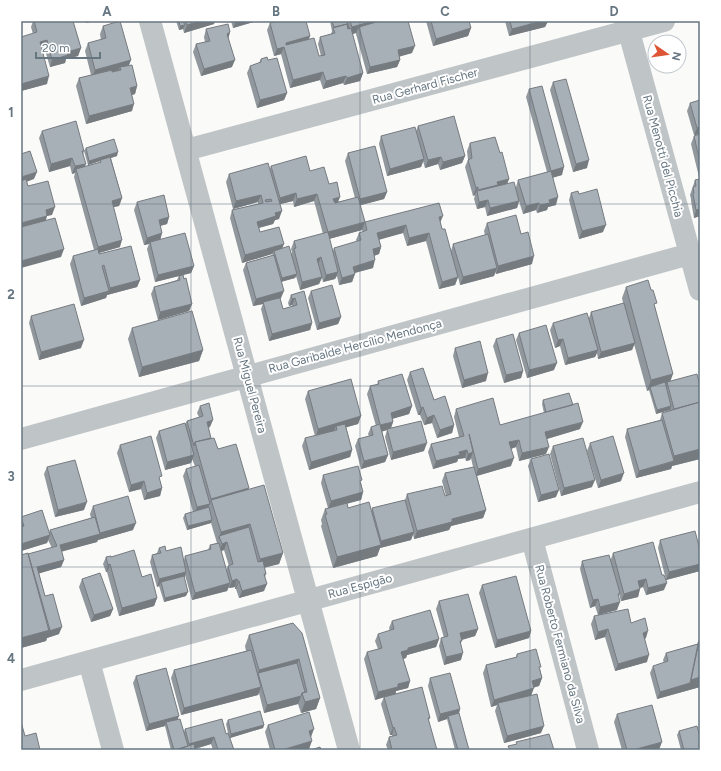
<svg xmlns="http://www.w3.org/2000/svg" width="721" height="771" font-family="Figtree,sans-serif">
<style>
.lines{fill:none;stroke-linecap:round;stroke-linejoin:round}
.minor{stroke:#bfc4c7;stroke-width:22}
.wall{fill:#90979d;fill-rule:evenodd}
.shaded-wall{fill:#767b80}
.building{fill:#a8b0b7;stroke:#767b80;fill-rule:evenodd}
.grid{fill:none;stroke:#667681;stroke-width:1;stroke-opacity:0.55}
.labels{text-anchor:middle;stroke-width:4;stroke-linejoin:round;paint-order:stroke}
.street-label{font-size:12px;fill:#667681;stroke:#fff}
.neatline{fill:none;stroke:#667681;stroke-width:1.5}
.grid-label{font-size:13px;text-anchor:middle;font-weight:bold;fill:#667681}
</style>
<rect width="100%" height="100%" fill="#fafaf8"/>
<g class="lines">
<!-- minor -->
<path class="minor" d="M150 21 349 750
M626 21 700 290
M186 150 664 21
M21 439 690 254
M532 539 588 750
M89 661 113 750
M21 680 700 492"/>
</g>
<!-- wall -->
<path class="wall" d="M33 21H73L81 48 78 56 66 59 65 63 50 67 44 47 41 48 47 84 21 91V37L33 34 31 27Z
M176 21H215L214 24 184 33 183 29 179 30Z
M231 21H257L233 28Z
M330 21H387V22L389 21H408L412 53 399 56 400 60 397 67 367 74 356 34V33L352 34 363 73 360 81 344 85 343 83 323 89 320 80 290 88 281 54 274 56 267 30 270 23 309 39 319 56H321L318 44 320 37 331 34 332 31Z
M426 21H469L471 28 468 36 433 46Z
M505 21H548L545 27 509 36Z
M103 26 131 60 129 65 137 86 135 94 132 95V111L86 124 76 86 79 78 91 75 85 51 88 43 101 40 100 34Z
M206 29 230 32 228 38 232 67 201 76 193 52 196 44 205 42 204 37Z
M261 59 268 60 287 93 284 100 257 108 247 73 250 66 259 63Z
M553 82 587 168 573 172 550 90Z
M529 89 562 175 553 177 556 205 548 207 547 210 537 213 536 210 523 214 519 201 517 208 487 216 485 207 477 209 474 199 475 195 473 196 465 167 468 160 467 151 470 143 509 179 507 183 516 187 518 180 547 172 526 97Z
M700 100V134L694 135 687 111 690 103Z
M418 126 465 156 462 163 440 170 438 164 425 168 423 161 421 167 387 176 379 144 381 136 416 131Z
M42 131 84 151 83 155 84 167 99 163 100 161 88 165 84 151 86 148 117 156 111 158 122 198 119 206 113 207 120 247 99 253V254L140 280 137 287 107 295 106 298 81 306 70 264 73 256 94 250 74 177 75 173 72 174 70 166 49 172 39 138Z
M700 134V177H699L691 144 694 136Z
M348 153 387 192 384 199 360 205 365 222 440 223 442 229 451 251 453 244 485 235 484 231 487 223 521 234 532 264 496 274 495 272 494 276 460 285 458 277 455 285 439 289 426 241 407 246 403 233 379 239 381 247 379 254 374 256 373 268 355 273 352 282 339 285 337 276 335 279 323 282 322 278 319 284 300 290 296 276 295 278 281 282V298L280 299 283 309 292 306V305L289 306 288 303 291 295 304 291 312 323 310 330 269 341 261 309 263 304 253 306 243 270 246 263 273 255 272 254 242 263 230 218 232 210 258 204V202L233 209 226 182 229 174 270 169 271 166 310 171 329 184 338 202 355 198 345 161ZM293 201 294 207 314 201 323 234 294 241 291 249 292 252 291 255 260 232 259 228 273 224 275 220 279 219 280 204ZM362 230 363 232 359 233 356 240 357 242 334 248 333 251 329 239Z
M700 179V216L694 218 691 201V199L690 195 695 180Z
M571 193 603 232 579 239 569 200Z
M137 202 169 217 167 224 160 226 162 233 160 239 194 266 191 273 183 275 192 304 189 311 158 320 151 294 154 287 177 280 179 276 155 282 147 249 149 244 144 245 134 210Z
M626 287 655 307 670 381 700 387V459L672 466 671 469 636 478 625 437 627 429 660 420 662 413 670 410V409L656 414 649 390 647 391 634 344 632 350 598 359 597 353 595 357 565 365 560 346 555 348 550 330 553 323 589 318 591 312 623 303 622 298Z
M311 291 341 317 338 324 317 330 308 298Z
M31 316 81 348 39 360 29 323Z
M132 328 203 350 199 361 139 377 128 339Z
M519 333 554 370 527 378 516 340Z
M496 339 523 371 521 378 504 383 493 346Z
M455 348 486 381 462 388 453 356Z
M410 372 434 400 454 425 452 433 437 438 432 423 424 425 420 415H418L407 380Z
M378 381 412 406 409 414 392 419 393 422 391 429 424 451 391 460 385 437 387 430 382 431 388 455 385 462 361 469 355 446 358 439 369 436 368 434 371 427 376 426 367 394 370 386 377 385Z
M308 391 361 416 358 424 346 427 352 450 350 457 309 470 302 446 305 438 315 436 305 399Z
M543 400 580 429 547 439 546 454 519 461 516 447 511 449V466L477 476 486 510 483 518 451 526 449 530 414 539 413 534 411 540 380 548 377 556 333 568 321 526 322 524 321 520 325 509 328 508 321 483 323 475 361 483 363 492 361 500 347 503 348 508 372 511V508L405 500 407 494 446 496 442 481 445 473 473 467 471 458 470 460 466 461 465 458 458 459 457 462 433 469 428 452 431 444 459 437 454 417 456 409 500 425 544 413 542 404Z
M200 406 210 427 208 428 211 438 218 449 248 490 283 553 279 564 264 567 266 574 265 577 264 591 239 598 236 589H235V587L229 588V587L227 591 192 600 185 575 184 578 186 596 164 602 159 586 157 587 150 562 152 555 157 553 159 548 184 560 185 556 208 550 210 545 217 543 211 523 187 530 183 518 185 514 193 512 183 476 186 469 195 466 192 459 191 463 165 470 156 438 159 431 185 424 187 421 199 417 197 413ZM224 550 229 566H228L226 570 221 551Z
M590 443 621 481 598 488 587 451Z
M120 445 160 481 162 488 160 496 144 500 141 489 129 492 117 453Z
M553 446 592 487 561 496 550 454Z
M531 459 556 497 538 502 528 466Z
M47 467 84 510 55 517 44 474Z
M93 506 133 530 98 540 97 542 61 551 64 560 61 567 39 573 45 596 59 634 47 638 46 641 21 648V555L28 554 52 548 48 540 47 543 21 551V517L49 533 50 530 91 518 90 514Z
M660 540 700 550V571L666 580 658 548Z
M613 553 664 590 646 595 643 587 640 588 638 597 621 601 619 594 618 596 617 610 598 615 595 606 590 608 580 569 582 561 611 559Z
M106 557H111L142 577 157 598 154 606 119 616 107 572H106L103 564Z
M82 579 113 609 110 616 91 622 79 587Z
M482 585 531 631 529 638 495 648 479 593Z
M439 601 478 629 475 636 462 640 461 643V660L444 665 439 646 441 638H444L436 609Z
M594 616 631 623 646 638 645 639 647 662 615 671 605 637 595 640 591 624Z
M392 621 439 639 436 647 407 655 406 658 403 659 410 681 408 688 396 691V694L430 718 428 721 437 750H388L386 745 389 737 392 736V735H390L381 704 384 697 375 700 364 659 367 652 378 649 375 641 378 634 390 631 389 628Z
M293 623 320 698 316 709 301 713 298 704 264 713 259 693 258 695 181 715 171 678 174 670 246 651 245 646 249 635Z
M700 637V687L657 699 650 673 653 666 664 663 663 660 666 653 697 644Z
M517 654 540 669 542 678 539 686 533 687 531 695 541 733 504 743 495 711 497 705 491 707 483 673 486 665 516 657Z
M136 676 178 719 184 732 185 729 226 734 228 733 226 724 228 720 264 725 263 728 230 738 234 750H213L211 744 195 749V750H171L165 726 146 731 133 683Z
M430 678 460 709 459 713 469 750H455L447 719 438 722 428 686Z
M617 714 659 750H622L614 722Z
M268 725 311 737 309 749 304 750H270L265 732Z
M679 731 700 750H681L677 735Z"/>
<!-- shaded-wall -->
<path class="shaded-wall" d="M87 21H94L86 23Z
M202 21H215L214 24 184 33 187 25Z
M236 21H257L233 28Z
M373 21H384L359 27 356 33 346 36 350 31 352 27Z
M542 21H548L545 27 509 36 512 29Z
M185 25 183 29 179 30 180 26Z
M471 28 468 36 433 46 436 39Z
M230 32 228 40 227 34Z
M310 36 308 43 285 50 286 43Z
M47 40 44 47 37 49 40 42Z
M415 46 412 53 395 58 398 50Z
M284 47 281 54 274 56 277 49Z
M81 48 78 56 66 59 65 63 50 67 52 60 67 52Z
M131 60 128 67H120L119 70 92 77 95 70Z
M235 60 232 67 201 76 204 69Z
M400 60 397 67 367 74 370 67Z
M323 72 320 80 290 88 293 80Z
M363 73 360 81 344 85 347 78Z
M49 76 47 84 21 91V84Z
M346 76 343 83 323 89 326 81Z
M137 86 135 94 128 96 130 88Z
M287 93 284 100 257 108 260 100Z
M134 104 132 111 86 124 89 116Z
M700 127V134L694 135 697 128Z
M118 152 117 156 100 161V160V161L88 165 89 161Z
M465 156 462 163 440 170 443 162Z
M441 157 438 164 425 168 428 160Z
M72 158 70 166 49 172 51 164Z
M424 159 421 167 387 176 390 169Z
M589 160 587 168 573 172 576 164Z
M86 164 83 171 76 169 75 173 72 174 75 166Z
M564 167 562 175 549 179 551 171Z
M37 172 34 179 21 184V177Z
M509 179 506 187 477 193 478 190 497 182Z
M478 187 475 195 473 196 476 188Z
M387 192 384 199 358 206 360 199Z
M296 193 293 201 277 205 280 198Z
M317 194 314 201 294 207 297 199Z
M261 195 258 202 233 209 236 201Z
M340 197 337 205 331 206 333 199Z
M558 197 556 205 548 207 547 210 537 213 540 205 549 200Z
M122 198 119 206 109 208 112 201Z
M488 200 485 207 477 209 479 202Z
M519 201 517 208 487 216 490 208Z
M539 203 536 210 523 214 526 206Z
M55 207 52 215 43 217 46 210Z
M700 209V216L694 218 696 210Z
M282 211 279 219 275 220 273 224 254 229 257 222 275 213Z
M47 216 45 224 21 230V223Z
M443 216 440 223 439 217Z
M169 217 167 224 156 227 159 220Z
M365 222 362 230 325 240 328 232Z
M406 225 403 233 375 241 377 233Z
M606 225 603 232 579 239 582 231Z
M162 233 160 241 150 242 149 244 144 245 147 238Z
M429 233 426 241 407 246 409 238Z
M122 240 120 247 95 254 98 247Z
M284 244 281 252 274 251 272 254 242 263 245 255Z
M381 247 379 254 370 257 373 249Z
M64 249 61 257 21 268V261Z
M534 256 532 264 496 274 498 266Z
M321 257 318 265 317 259Z
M375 260 373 268 350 274 353 267Z
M194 266 191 273 155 282 158 275Z
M497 268 494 276 460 285 463 277Z
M338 272 335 279 323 282 326 275Z
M297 274 295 278 280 282 282 278Z
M355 274 352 282 339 285 342 278Z
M322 277 319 284 300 290 302 282Z
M458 277 455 285 439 289 442 282Z
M140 280 137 287 107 295 106 298 81 306 84 298 109 291 110 288Z
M284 291 281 298 264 303 263 302V304L253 306 256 299Z
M295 298 292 305 289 306 292 299Z
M192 304 189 311 158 320 160 312Z
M341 317 338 324 317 330 319 323Z
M312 323 310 330 269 341 272 334Z
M563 339 560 346 555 348 558 340Z
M84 340 81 348 39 360 41 352Z
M635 343 632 350 598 359 601 352Z
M203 350 199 361 139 377 142 367Z
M598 350 595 357 565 365 568 358Z
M557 363 554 370 527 378 529 370Z
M523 371 521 378 504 383 506 375Z
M488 373 486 381 462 388 464 380Z
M673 374 669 385 667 382 666 386 650 387 649 390 647 391 651 380Z
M412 406 409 414 388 420 391 413Z
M671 406 670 410 656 414 657 410Z
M423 407 420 415H418L421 408Z
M434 415 432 423 424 425 427 418Z
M361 416 358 424 337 430 336 426 334 431 316 437 318 429Z
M213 420 210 427 204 429 207 422Z
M393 422 390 429 378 433 380 425Z
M583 422 580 429 543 440 545 432Z
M454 425 452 433 437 438 440 430Z
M519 440 516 447 507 450 509 442Z
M427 443 424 451 391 460 393 452Z
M549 447 546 454 519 461 522 453Z
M700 449V459L672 466 671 469 636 478 639 471 672 462 674 456Z
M352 450 350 457 309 470 311 462Z
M467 450 465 458 458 459 457 462 433 469 436 461 459 452Z
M473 452 470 460 466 461 468 454Z
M194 455 191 463 165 470 167 462Z
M388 455 385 462 361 469 364 461Z
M514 458 511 466 476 476 478 469Z
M624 473 621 481 598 488 601 480Z
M595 480 592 487 561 496 564 488Z
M144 481 141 489 129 492 131 485Z
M162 488 160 496 144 500 147 493Z
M249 488 245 499 211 500 207 511 194 515 197 507 209 504 211 499Z
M559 490 556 497 538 502 541 495Z
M363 492 361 500 328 509 331 501Z
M87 502 84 510 55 517 58 510Z
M486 510 483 518 451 526 449 530 414 539 417 531 452 519Z
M212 520 211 523 187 530 188 526Z
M136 523 133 530 98 540 100 533Z
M250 524 246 535 219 536 217 543 221 532Z
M414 532 411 540 380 548 377 556 333 568 337 557 379 545 381 541Z
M100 534 97 542 57 553 60 545Z
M50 535 47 543 21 551V544Z
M227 542 224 550 219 552 222 544Z
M283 553 279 564 256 570 260 559Z
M64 560 61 567 34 575 37 567Z
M110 564 107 572H106L108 565Z
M700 564V571L666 580 669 572Z
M186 572 184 579 161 582 159 586 157 587 159 579Z
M237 579 235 587 229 588 232 581Z
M646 579 643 587 635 589 638 581Z
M238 581H239L236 589H235Z
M230 583 227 591 192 600 195 593Z
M667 583 664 590 646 595 648 588Z
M267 584 264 591 239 598 242 591Z
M640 589 638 597 621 601 624 594Z
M188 592 186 596 164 602 165 598Z
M157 598 154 606 119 616 122 608Z
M598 599 595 606 590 608 593 600Z
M620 602 617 610 598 615 600 607Z
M113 609 110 616 91 622 94 615Z
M62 627 59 634 47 638 46 641 21 648V638Z
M478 629 475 636 457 641 460 633Z
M608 629 605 637 595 640 598 632Z
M531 631 529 638 495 648 497 640Z
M648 631 646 638 640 640 643 633Z
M439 639 436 647 407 655 406 658 399 660 401 652 408 648Z
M463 653 461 660 444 665 446 657Z
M649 655 647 662 615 671 618 664Z
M299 659 295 670 258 673 256 681H255L259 670Z
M700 677V687L657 699 660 692 690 683 691 680Z
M542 678 539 686 529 689 532 681Z
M410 681 408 688 396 691 395 694 375 700 378 692 398 684Z
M261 687 258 695 181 715 184 708Z
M534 688 531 696 498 703 497 705 491 707 494 700Z
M301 696 298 704 264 713 267 705Z
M320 698 316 709 301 713 305 702Z
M460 709 458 717 448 716 447 719 438 722 440 714Z
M179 716 176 723 166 722 165 726 146 731 149 724Z
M264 725 263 728 230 738 231 734Z
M544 726 541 733 504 743 507 736Z
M394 727 392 735H390L393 728Z
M314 729 311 737 306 738 309 731Z
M214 737 211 744 191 750 188 747 189 744Z
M312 741 309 749 304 750H282Z
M662 742 659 750H633Z"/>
<!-- building -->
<path class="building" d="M34 21H73L81 48 67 52 68 55 52 60 47 40 40 42 49 76 21 84V37L37 32Z
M120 21 131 60 95 70 88 43 106 38 103 26Z
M179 21H183L185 25 180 26Z
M186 21H202L187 25Z
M277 21H306L310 36 286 43V45L314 38 319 56 325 55 320 37 335 33 333 28 347 24 348 29 351 28 363 73 347 78 346 76 326 81 323 72 293 80 284 47 277 49 270 23Z
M332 21H347L349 28 348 29 347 24 334 27Z
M350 21H373L352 27Z
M380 21H387V22L390 21H408L415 46 398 50 400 60 370 67 359 27Z
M431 21H469L471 28 436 39Z
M510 21H542L512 29Z
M228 24 230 32 227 34 235 60 204 69 196 44 210 41 206 29Z
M267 57 268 60 277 58 287 93 260 100 250 66 261 62V59Z
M132 65 137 86 130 88 134 104 89 116 79 78 112 70V72L121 70 120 67Z
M566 79 589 160 576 164 553 82Z
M542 86 564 167 551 171 529 89Z
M700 100V127L697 128 690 103Z
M454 116 465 156 443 162 441 157 428 160 418 126Z
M76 121 84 151H82L86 164 75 166 72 158 51 164 42 131Z
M415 127 424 159 390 169 381 136Z
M700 134V162L694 136Z
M495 137 500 153 502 152 509 179 497 182 498 185 478 190V187L476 188 468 160 472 158 470 143Z
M114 139 118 152 89 161 86 148Z
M375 146 387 192 360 199 348 153Z
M30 151 37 172 21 177V154Z
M306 156 310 171 324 167 329 184 337 182 340 197 333 199 335 203 358 197 365 222 439 203 443 216 439 217 442 229H445L458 277 442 282 429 233 409 238 406 225 377 233 381 247 373 249 375 260 353 267 355 274 342 278 334 248 361 240 359 233 367 230 365 222 328 232 338 272 326 275 321 257 317 259 322 277 302 282 294 249 296 248 294 241 328 232 317 194 297 199 296 193 280 198 271 166Z
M110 157 122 198 112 201 122 240 98 247 76 169 101 162 100 160Z
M268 163 282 211 275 213 276 216 257 222 260 232 279 227 284 244 245 255 232 210 263 203 261 195 236 201 229 174ZM271 199 272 201 266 202 265 200Z
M551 171 558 197 549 200 550 203 540 205 539 203 526 206 518 180Z
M26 179 28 186 48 181 55 207 46 210 47 216 21 223V181Z
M700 179V209L696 210 693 194 694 193 693 187 696 186 695 180Z
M514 182 519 201 490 208 488 200 479 202 477 191Z
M597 189 606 225 582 231 571 193 578 191 579 194Z
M164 195 169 217 159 220 162 233 147 238 137 202Z
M516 215 521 234 528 232 534 256 498 266 487 223Z
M55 218 64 249 21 261V227Z
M185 233 194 266 158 275 150 242Z
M488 234 497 268 463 277 453 244Z
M131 246 140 280 110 288 104 265 102 266 109 291 84 298 73 256 98 249 99 254Z
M289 246 297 274 282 278 274 251Z
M274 255 284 291 256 299 246 263Z
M183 275 184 279 186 278 192 304 160 312 154 287 180 280 179 276Z
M648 280 651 290H653L657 303 654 304 673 374 651 380 626 287Z
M332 285 341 317 319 323 311 291Z
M304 291 312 323 272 334 263 302 279 298H280L283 309 297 305 295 298 292 299 291 295Z
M624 303 635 343 601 352 591 312Z
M74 304 84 340 41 352 31 316Z
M192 311 203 350 142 367 132 328Z
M587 313 598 350 568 358 563 339 558 340 553 323Z
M546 325 557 363 529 370 519 333Z
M513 334 523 371 506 375 496 339Z
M480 341 488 373 464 380 455 348Z
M423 368 434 400 445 396 454 425 440 430 434 415 427 418 423 407 421 408 410 372Z
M402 374 412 406 391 413 393 422 380 425 388 455 364 461 358 439 373 435 371 427 380 424 370 386 379 384 378 381Z
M697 374 700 387V402L674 409 667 382Z
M351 379 361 416 318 429 308 391Z
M665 382 671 406 657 410 650 387Z
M569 393 573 405 546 412 543 400Z
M493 398 500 425 578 403 583 422 545 432 549 447 522 453 519 440 509 442 514 458 478 469 469 434 473 452 468 454 467 450 459 452 460 455 436 461 431 444 464 436 456 409Z
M700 402V449L674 456 662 413Z
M209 403 213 420 207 422 211 438 195 442 194 446 187 421 203 416 200 406Z
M662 420 674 461 639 471 627 429Z
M421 421 427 443 393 452 387 429Z
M185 423 194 455 167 462 159 431Z
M345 424 352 450 311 462 305 438 337 430 336 426Z
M151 436 162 476 159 477 162 488 147 493 144 481 131 485 120 445Z
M613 436 624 473 601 480 590 443Z
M214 438 218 449 236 444 249 488 211 499 195 442Z
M583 438 595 480 564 488 553 446Z
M549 454 559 490 541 495 531 459Z
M75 460 87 502 58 510 47 467Z
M199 465 210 504 197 507 186 469Z
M358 466 362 480 360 481 363 492 331 501 323 475Z
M474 467 486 510 452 519V522L417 531 407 494 442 486 445 496 451 494 445 473Z
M264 485 283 553 260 559 250 524 221 532 211 500Z
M128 496 136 523 100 533 93 506Z
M405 500 414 532 381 541 372 508Z
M369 502 381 545 337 557 325 515 327 514 325 509 347 503 348 508Z
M209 507 212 520 188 526 185 514Z
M42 510 50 535 21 544V527L24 526 21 517Z
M95 517 100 534 60 545 64 560 37 567 45 596 53 594 62 627 49 631 28 554 57 546 50 530Z
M249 527 258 562 263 561 266 574H264L267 584 242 591 239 581H238L237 579 232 581 228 566 233 564 227 542 222 544 219 536Z
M695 531 700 550V564L669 572 660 540Z
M653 542 662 575H664L667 583 648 588 646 579 638 581 640 589 624 594 613 553Z
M219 543 230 583 195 593 185 556 211 549 210 545Z
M165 546 166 551 181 547 186 572 159 579 152 555 161 553 159 548Z
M134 550 142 577 151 574 157 598 122 608 110 564 108 565 106 557 111 556V557Z
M28 553 50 630 21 638V555Z
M609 555 620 593 618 594 620 602 600 607 598 599 593 600 582 561Z
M100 573 113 609 94 615 82 579Z
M184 576 188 592 165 598 161 582Z
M516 576 531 631 497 640 482 585Z
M468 594 478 629 460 633 462 641H460L463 653 446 657 441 638 448 636 439 601Z
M628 609 631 623 645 618 648 631 643 633 649 655 618 664 608 629 598 632 594 616Z
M430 610 439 639 408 648V650L401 652 410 681 398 684V687L378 692 367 652 382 648 378 634 394 629 392 621Z
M293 623 302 633 320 698 305 702 302 693 307 692 299 659 259 670 249 635Z
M700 637V677L691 680Z
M698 644 690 683 660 692 653 666 668 661 666 653Z
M536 649 541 667H539L542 678 532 681 534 688 494 700 486 665 517 657V654Z
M251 650 261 687 184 708 174 670Z
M297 663 305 692 302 693 301 696 267 705 258 673Z
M166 668 179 716 149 724 136 676Z
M450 673 460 709 440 714 430 678Z
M422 687 430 718H428L437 750H392L389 737 397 735 394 727 393 728 384 697Z
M537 694 544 726 507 736 498 703Z
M652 705 662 742 633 750H627L617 714Z
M260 711 264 725 231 734 228 720Z
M309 712 314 729 309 731 312 741 282 750H275L268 725Z
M459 713 469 750H458L448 716Z
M180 719 188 746 174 750 166 722Z
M222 719 226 734 228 733 234 750H218L214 737 189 744 185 729Z
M21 722 25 736 36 733 40 750H21Z
M697 726 700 737V750H684L679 731Z
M549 734 554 750H510L508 746 517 744 516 742Z
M194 744 195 750H176Z
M320 747 321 750H311Z"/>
<!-- grid -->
<path class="grid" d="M191 21V750M360 21V750M530 21V750M21 204H700M21 386H700M21 567H700"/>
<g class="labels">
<!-- street labels -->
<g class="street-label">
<text transform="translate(425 86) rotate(-15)" y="4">Rua Gerhard Fischer</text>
<text transform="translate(663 156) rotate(75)" y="4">Rua Menotti del Picchia</text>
<text transform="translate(355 346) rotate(-15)" y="4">Rua Garibalde Hercílio Mendonça</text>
<text transform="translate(250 385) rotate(75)" y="4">Rua Miguel Pereira</text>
<text transform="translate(360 586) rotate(-15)" y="4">Rua Espigão</text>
<text transform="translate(560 644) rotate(75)" y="4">Rua Roberto Fermiano da Silva</text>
</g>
</g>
<!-- border -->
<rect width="721" height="771" fill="none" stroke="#ffffff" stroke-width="44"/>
<!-- north arrow -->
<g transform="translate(667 54) rotate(103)"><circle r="19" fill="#ffffff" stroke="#c2c8cd"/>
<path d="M0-3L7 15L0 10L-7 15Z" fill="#dd5534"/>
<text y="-6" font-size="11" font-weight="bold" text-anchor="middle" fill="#667681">N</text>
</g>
<!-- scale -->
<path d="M36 52v6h64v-6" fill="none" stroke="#667681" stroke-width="2"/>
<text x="42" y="52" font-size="12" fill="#667681" stroke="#ffffff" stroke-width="3" paint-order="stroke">20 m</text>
<rect x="22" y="22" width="677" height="727" class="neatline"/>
<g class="grid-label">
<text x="107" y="16">A</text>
<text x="276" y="16">B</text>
<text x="445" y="16">C</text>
<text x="614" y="16">D</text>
<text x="11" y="117">1</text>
<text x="11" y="299">2</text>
<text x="11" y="481">3</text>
<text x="11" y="663">4</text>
</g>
</svg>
